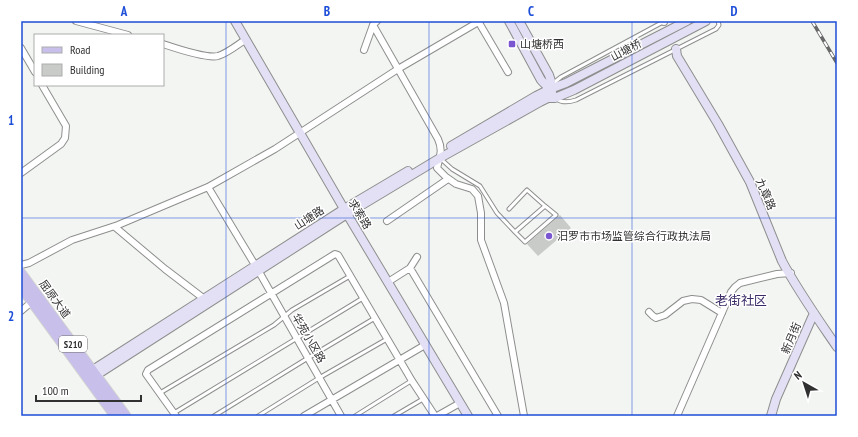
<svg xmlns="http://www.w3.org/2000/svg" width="858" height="437" font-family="'PT Sans Narrow','Noto Sans SC',sans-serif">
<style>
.building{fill:#c8cbc8}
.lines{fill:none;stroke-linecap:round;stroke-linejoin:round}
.lane-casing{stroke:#8d8f8d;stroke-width:5}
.street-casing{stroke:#8d8f8d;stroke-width:8}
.secondary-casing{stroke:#8d8f8d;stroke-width:10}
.primary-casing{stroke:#d1d2d1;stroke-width:11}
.lane{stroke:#fff;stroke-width:3}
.street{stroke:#fff;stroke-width:6}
.secondary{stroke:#e3dff5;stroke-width:8}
.primary{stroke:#c8bfeb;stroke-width:9}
.rail-casing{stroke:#676867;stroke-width:3.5}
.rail{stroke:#fff;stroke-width:2;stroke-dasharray:6;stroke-linecap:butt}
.grid{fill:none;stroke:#1d4ed8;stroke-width:1;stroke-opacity:0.55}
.poi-dot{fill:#7a57d1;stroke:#fff;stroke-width:1.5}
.labels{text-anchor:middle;stroke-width:3;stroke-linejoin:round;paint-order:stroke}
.shield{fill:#fff;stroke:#6e6f6e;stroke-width:1}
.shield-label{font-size:10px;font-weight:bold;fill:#303130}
.poi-label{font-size:11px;fill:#303130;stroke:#fff;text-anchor:start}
.street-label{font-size:11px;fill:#303130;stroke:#fff}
.quarter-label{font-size:13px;fill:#3a2b66;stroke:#fff}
.neatline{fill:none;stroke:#1d4ed8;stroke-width:1.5}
.grid-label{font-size:13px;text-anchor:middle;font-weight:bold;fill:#1d4ed8}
</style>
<rect width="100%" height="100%" fill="#f3f5f3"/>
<!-- building -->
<path class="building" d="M560 215 571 228 538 256 527 244Z"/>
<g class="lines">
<defs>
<path id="lane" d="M554 84 556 81 561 77 663 22
M557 99C562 103 570 102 576 100L716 29 719 25 718 21
M441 159 452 169 480 186 497 213 515 232 545 206 527 190 509 209
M515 232 525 242 556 215 545 206
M160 393 274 325 292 310 350 276
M174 413 363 298
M214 416 308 358 375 318
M258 416 319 378 387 339
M355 416 411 381
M394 416 423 399"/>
<path id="street" d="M76 21 128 35
M478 21 508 72
M664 22V21
M373 25 438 139C443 150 440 156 437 168L446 177 456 184 472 189 478 196 481 213V240L504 303 524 416
M163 44C175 48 207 59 218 56 228 53 237 45 245 40
M21 48 35 72
M364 50 373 25 377 21
M21 173 61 144 65 138 66 126 42 85
M208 187 258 270 341 416
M387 221 448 179
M115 227 165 269 207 301
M21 265 29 263 72 240 118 225 208 187 275 149 398 69 480 21
M410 268 498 416
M388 282 410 268 417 257
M21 311 34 300
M649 312 653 316 656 318 665 315 683 301 692 299 701 300 722 313
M176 416 146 374 148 370 335 254 338 255 412 381 435 416
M304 416 425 345
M437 416 460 403
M677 416 731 292 735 287 740 283 777 274 791 273"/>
<path id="secondary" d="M235 21 347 214 468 416
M509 21 541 80C544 84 550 88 552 92
M519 21 549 75 551 81 550 89
M676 49 677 56 718 124 750 182 782 261C798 291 818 319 837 347
M451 146 536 96 550 89 566 83 687 21
M88 373 344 209 408 171
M92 378 347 214 440 158 540 102 548 98H555L574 90 706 21
M771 416 776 399 814 313"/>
<path id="primary" d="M21 273 126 416
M21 287 115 416"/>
</defs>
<!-- lane casing -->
<use href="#lane" class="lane-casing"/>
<!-- street casing -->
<use href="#street" class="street-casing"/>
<!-- secondary casing -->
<use href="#secondary" class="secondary-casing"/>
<!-- primary casing -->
<use href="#primary" class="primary-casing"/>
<!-- lane -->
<use href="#lane" class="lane"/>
<!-- street -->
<use href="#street" class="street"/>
<!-- secondary -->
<use href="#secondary" class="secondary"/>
<!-- primary -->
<use href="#primary" class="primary"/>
<defs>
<path id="rail" d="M812 21 837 63"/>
</defs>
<!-- rail casing -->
<use href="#rail" class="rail-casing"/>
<!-- rail -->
<use href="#rail" class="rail"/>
</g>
<!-- grid -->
<path class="grid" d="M226 21V416M429 21V416M632 21V416M21 218H837"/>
<!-- markers -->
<g class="poi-dot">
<rect x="508" y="40" width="8" height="8" rx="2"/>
<circle cx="549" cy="236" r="4"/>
</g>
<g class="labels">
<!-- shield labels -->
<rect class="shield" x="59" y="336" width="28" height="16" rx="3"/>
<g class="shield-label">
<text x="73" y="348">S210</text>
</g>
<!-- poi labels -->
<g class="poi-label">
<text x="520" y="48">山塘桥西</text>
<text x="557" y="240">汨罗市市场监管综合行政执法局</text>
</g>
<!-- street labels -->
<g class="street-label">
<text transform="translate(626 50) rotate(-28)" y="4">山塘桥</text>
<text transform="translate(766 194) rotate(67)" y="4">九章路</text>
<text transform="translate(360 214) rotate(59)" y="4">求索路</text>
<text transform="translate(309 218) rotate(-33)" y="4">山塘路</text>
<text transform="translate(55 299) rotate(54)" y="4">屈原大道</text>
<text transform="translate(309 338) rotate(60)" y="4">华苑小区路</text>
<text transform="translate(791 338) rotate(-67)" y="4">新月街</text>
</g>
<!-- quarter labels -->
<g class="quarter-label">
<text x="741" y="305">老街社区</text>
</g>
</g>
<!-- border -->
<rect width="858" height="437" fill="none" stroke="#ffffff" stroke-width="44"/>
<!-- legend -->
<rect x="34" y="34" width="130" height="52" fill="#ffffff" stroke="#acadac"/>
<rect x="42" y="47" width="20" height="6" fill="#c8bfeb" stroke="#acadac"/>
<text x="70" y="54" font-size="12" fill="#303130">Road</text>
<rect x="42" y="64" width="20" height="12" fill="#c8cbc8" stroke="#acadac"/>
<text x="70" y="74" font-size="12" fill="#303130">Building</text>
<!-- north arrow -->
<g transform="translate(804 383) rotate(321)" stroke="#ffffff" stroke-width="3" paint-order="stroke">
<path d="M0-3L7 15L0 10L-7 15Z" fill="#303130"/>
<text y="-6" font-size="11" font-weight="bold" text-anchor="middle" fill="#303130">N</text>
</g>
<!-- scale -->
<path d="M36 395v6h105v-6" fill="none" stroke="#303130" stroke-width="2"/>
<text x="42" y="395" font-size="12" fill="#303130" stroke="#ffffff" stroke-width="3" paint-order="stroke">100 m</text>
<rect x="22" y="22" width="814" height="393" class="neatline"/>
<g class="grid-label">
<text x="124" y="16">A</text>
<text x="327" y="16">B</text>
<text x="531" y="16">C</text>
<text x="734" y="16">D</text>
<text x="11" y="125">1</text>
<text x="11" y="321">2</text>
</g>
</svg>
